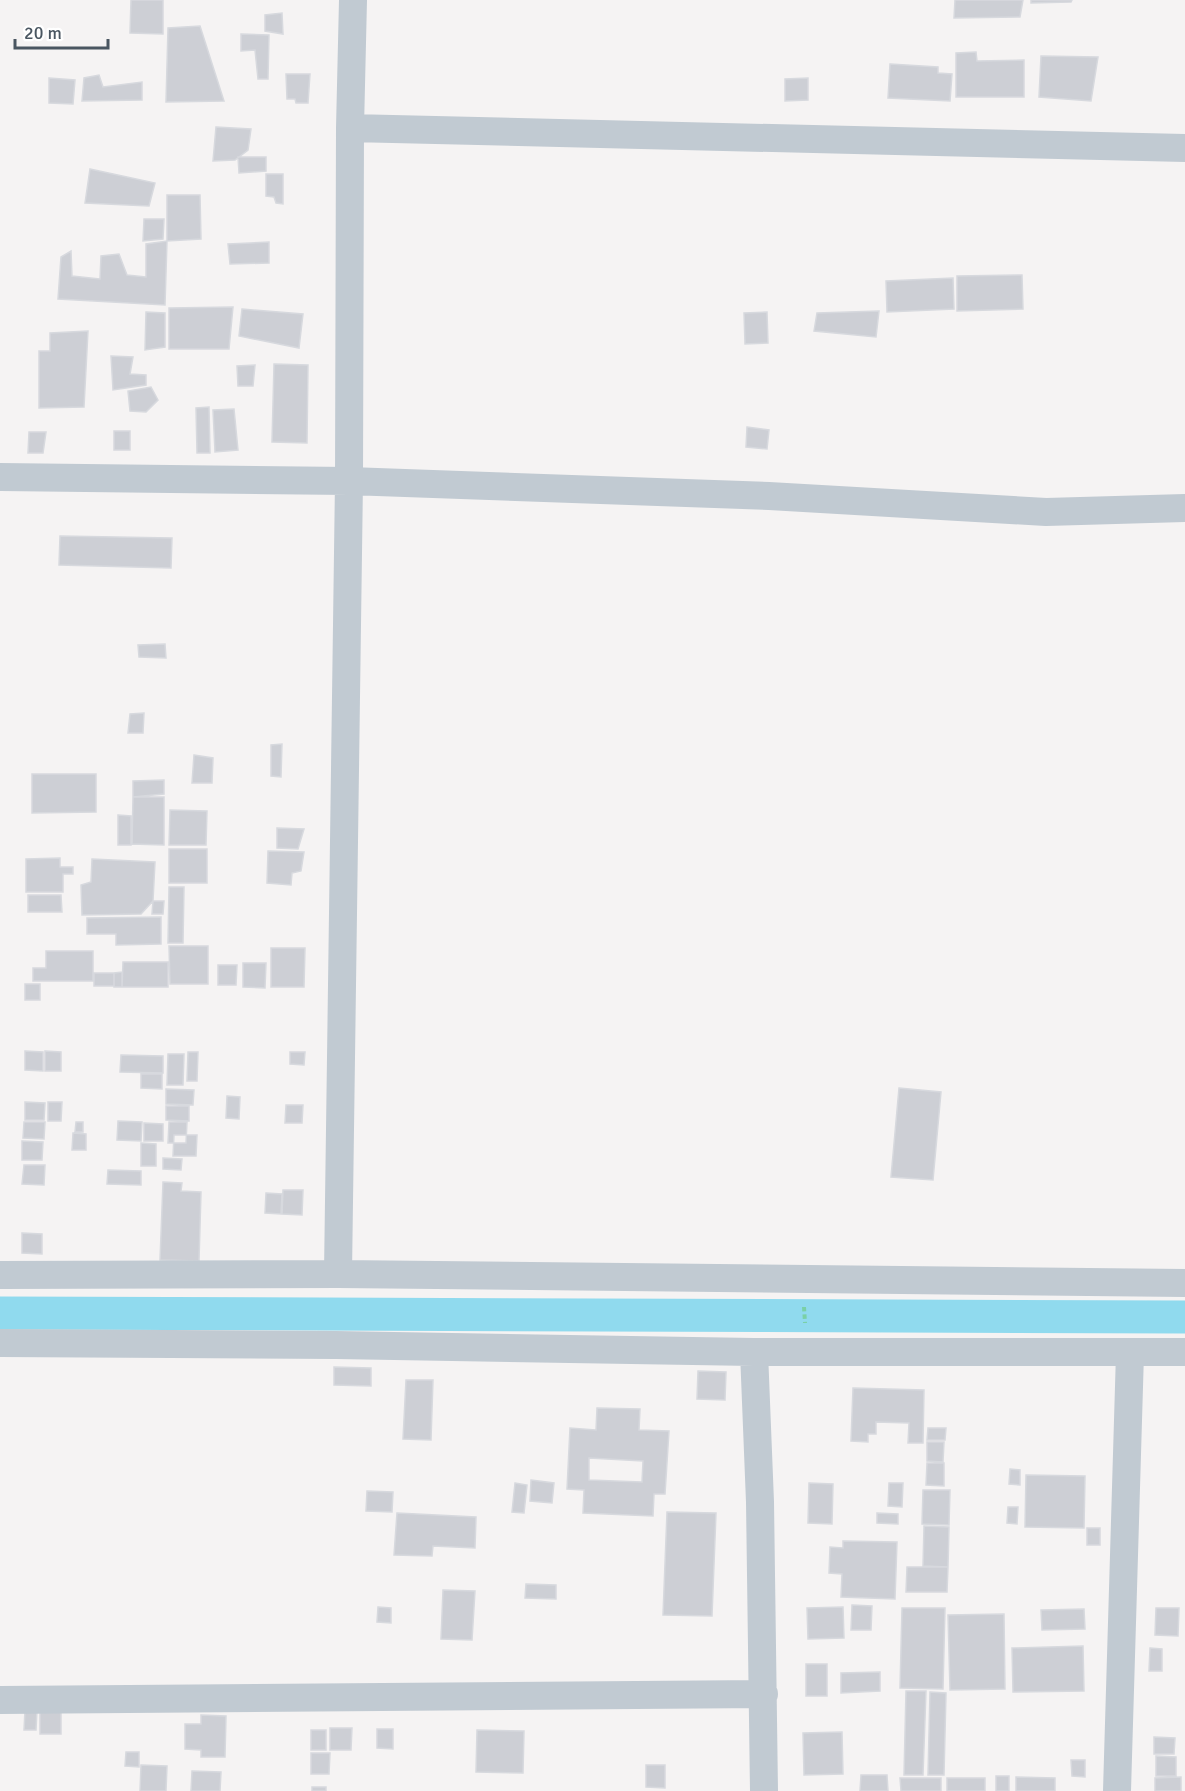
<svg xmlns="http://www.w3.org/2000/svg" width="1185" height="1791" font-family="Signika,sans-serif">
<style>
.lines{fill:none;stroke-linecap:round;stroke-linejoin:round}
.canal{stroke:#90daee;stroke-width:33}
.building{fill:#cdcfd5;stroke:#d7d9de;stroke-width:1.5;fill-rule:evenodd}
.path{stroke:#7ad0a6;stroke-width:4;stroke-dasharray:4.5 3;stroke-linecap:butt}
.street{stroke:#c1cad2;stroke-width:28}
</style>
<rect width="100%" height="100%" fill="#f5f3f3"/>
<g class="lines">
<!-- canal -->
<path class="canal" d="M0 1313 1185 1317"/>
</g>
<!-- building -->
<path class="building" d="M131 0H163V34L130 33Z
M955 0H1023L1020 17 954 18Z
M1031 0H1072L1071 2 1031 3Z
M282 13 283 34 265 31V15Z
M200 26 224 101 166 102 168 28Z
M241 34 269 35 268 79H258L255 50 241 51Z
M976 52 977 61 1024 60V97H956V53Z
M1041 56 1098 57 1091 101 1039 97Z
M890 64 938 67V73L952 74 950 101 888 98Z
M286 74H310L308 103H296L295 99H287Z
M99 75 103 87 142 82V100L82 101 84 78Z
M49 78 75 80 73 104 49 103Z
M808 78V100L785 101V79Z
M216 127 251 129 248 150 235 160 213 161Z
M238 157H266V171L239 173Z
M90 169 155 183 149 206 85 203Z
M266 174H283V204L276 203 274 197 266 196Z
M167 195H200L201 239 167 241Z
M144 219H164L163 239 143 241Z
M167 241 165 305 58 299 61 257 71 251 72 276 100 279 101 256 119 254 127 275 146 277V244Z
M269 242V263L230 264 228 244Z
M1022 275 1023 309 957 311V276Z
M953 278 954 309 887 312 886 281Z
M233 307 229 349H169V308Z
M242 309 303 314 299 348 239 336Z
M879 311 876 337 814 331 817 313Z
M146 312 165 313V347L145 350Z
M767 312 768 343 745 344 744 313Z
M88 331 84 407 39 408V351H50V333Z
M111 356 133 357 130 374 146 375V385L113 390Z
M274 364 308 365 307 443 272 442Z
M255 365 253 386H238L237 366Z
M151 387 158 400 146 412 130 411 128 391Z
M209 407 210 453H197L196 408Z
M234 409 238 450 215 452 213 410Z
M747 427 769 430 767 449 746 447Z
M114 431H130V450H114Z
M29 432H46L43 453H28Z
M60 536 172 538 171 568 59 565Z
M165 644 166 658 139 657 138 645Z
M144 713 143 733H128L130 714Z
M282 744 281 777 271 776V745Z
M194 755 213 758 212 783H192Z
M32 774H96V812L32 813Z
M164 780V794L133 797V781Z
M133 797H164V845L132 844Z
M170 810 207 811 206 845H169Z
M118 815 131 816V845H118Z
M277 828 304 829 298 849 277 848Z
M169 849H207V883H169Z
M268 851 304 852 301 871 292 873 291 885 267 883Z
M60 858V867H73V874H63V892H26V859Z
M92 859 155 862 153 901 141 914 82 915 81 885 91 882Z
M169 887H184L183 943H168Z
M28 895H61L62 912H28Z
M153 901H164L163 914H152Z
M161 917V944L116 945V934H87V918Z
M169 946H208V984H170Z
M271 948H305L304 987H271Z
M46 951H93V981H33V968H46Z
M123 962H168V987H122Z
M243 963H266L265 988 243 987Z
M218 965H237L236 985H218Z
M122 972V987H114V973Z
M94 973H114V986H94Z
M25 984H40V1000H25Z
M25 1051 43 1052V1071L25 1070Z
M45 1051 61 1052V1071H45Z
M188 1052H198L197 1081H187Z
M290 1052H305L304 1065 290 1064Z
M168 1054H184L183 1085H167Z
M121 1055 163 1056V1073L120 1072Z
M141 1074H162V1089L141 1088Z
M899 1088 941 1092 933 1180 891 1177Z
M166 1089 194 1090 193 1105 166 1104Z
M227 1096 240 1097 239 1119 226 1118Z
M25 1102 45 1103 44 1120H25Z
M48 1102H62L61 1121H48Z
M286 1105H303L302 1123H285Z
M166 1106H189V1121L166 1120Z
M118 1121 142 1122 141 1141 117 1140Z
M24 1122H45L44 1139 23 1138Z
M76 1122H83V1132H75Z
M169 1122H187L186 1143H168Z
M144 1123 163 1124V1141H144Z
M73 1133 86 1134V1150H72Z
M174 1135H197L196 1156H173Z
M22 1141 43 1142 42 1160H22Z
M141 1143 156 1144V1166H141Z
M163 1158 182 1159 181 1170 163 1169Z
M24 1165H45L44 1185 22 1184Z
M108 1170 141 1171V1185L107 1184Z
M163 1182 182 1183 181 1191 201 1192 199 1261 160 1260Z
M283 1190H303L302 1215 282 1214Z
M266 1193 282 1194 281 1214 265 1213Z
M22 1233 42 1234V1254L22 1253Z
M334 1367 371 1368V1386L334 1385Z
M698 1371 726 1372 725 1400 697 1399Z
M406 1380H433L431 1440 403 1439Z
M853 1388 924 1390 923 1443H908L909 1423 876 1422V1434H868V1442L851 1441Z
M597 1408 640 1409 639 1430 669 1431 665 1494H654L653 1516 583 1513 584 1490 567 1489 570 1428 596 1430ZM589 1458 643 1461 642 1482 589 1480Z
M928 1428H946L945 1440H927Z
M927 1442H944L943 1462 927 1461Z
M927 1463H944V1486L926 1485Z
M1010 1469 1020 1470V1485L1009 1484Z
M1026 1475 1085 1476 1084 1528 1025 1527Z
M531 1480 554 1483 552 1503 530 1501Z
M515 1483 527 1485 524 1513 512 1512Z
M809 1483 833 1484 832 1524 808 1523Z
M889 1483H903L902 1507 888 1506Z
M923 1490H950L949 1525 922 1524Z
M367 1491 393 1492 392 1512 366 1511Z
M1008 1507H1018L1017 1524 1007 1523Z
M667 1512 716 1513 712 1616 663 1615Z
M397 1513 476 1517 475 1548 433 1546 432 1556 394 1555Z
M877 1513 898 1514V1524L877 1523Z
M924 1526 949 1527 948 1567 923 1566Z
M1087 1528H1100V1545H1087Z
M843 1541 897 1542 895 1599 841 1597 842 1574 829 1573 830 1547 843 1548Z
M907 1567H948L947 1592H906Z
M526 1584 556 1585V1599L525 1598Z
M443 1590 475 1591 472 1640 441 1639Z
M852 1605 872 1606 871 1630H851Z
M378 1607 391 1608V1623L377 1622Z
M843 1607 844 1638 808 1639 807 1608Z
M902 1608H945L943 1689 900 1688Z
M1156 1608H1179L1178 1636 1155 1635Z
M1084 1609 1085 1629 1042 1630 1041 1610Z
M1004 1614 1005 1689 950 1690 948 1615Z
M1083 1646 1084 1691 1013 1692 1012 1648Z
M1150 1648 1162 1649V1671H1149Z
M806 1664H827V1696H806Z
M880 1672V1691L841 1693V1673Z
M906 1691H926L923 1775H904Z
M930 1692 946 1693 944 1775H928Z
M40 1708H61V1734H40Z
M25 1710H37L36 1730H24Z
M201 1715 226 1716 225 1757H201V1750L185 1749V1724H201Z
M330 1728H352L351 1750H330Z
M377 1729H393V1749L377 1748Z
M311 1730H326V1750H311Z
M477 1730 524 1731 523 1773 476 1772Z
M842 1732 843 1774 804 1775 803 1733Z
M1154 1737 1175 1738 1174 1754H1154Z
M126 1752H139V1767L125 1766Z
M311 1753H330L329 1774H311Z
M1156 1756 1176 1757V1776H1156Z
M1071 1760H1085V1777L1072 1776Z
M141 1765 167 1766 166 1791H140Z
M646 1765H665V1788L646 1787Z
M192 1771 221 1772 220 1791H191Z
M861 1775H887L888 1791H860Z
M996 1776H1009V1791H996Z
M1016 1777 1055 1778V1791H1016Z
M1181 1777V1791H1155V1778Z
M900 1778H941V1791H901Z
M947 1778H985V1791H947Z
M312 1787H326V1791H312Z"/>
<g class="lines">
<!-- path -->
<path class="path" d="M804 1307 805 1323"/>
<!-- street -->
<path class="street" d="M350 128 1185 148
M0 477 349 481 769 496 1046 512 1185 508
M338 1274 349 481 350 128 353 0
M0 1275 338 1274 1185 1283
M0 1343 336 1345 754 1352H1185
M754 1352 760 1502 764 1791
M0 1700 764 1694
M1117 1791 1130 1353"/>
</g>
<!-- scale -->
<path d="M15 39v9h93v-9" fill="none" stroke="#4a5661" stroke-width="3"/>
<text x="24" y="39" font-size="18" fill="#4a5661" stroke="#ffffff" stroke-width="4.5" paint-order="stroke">20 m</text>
</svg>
